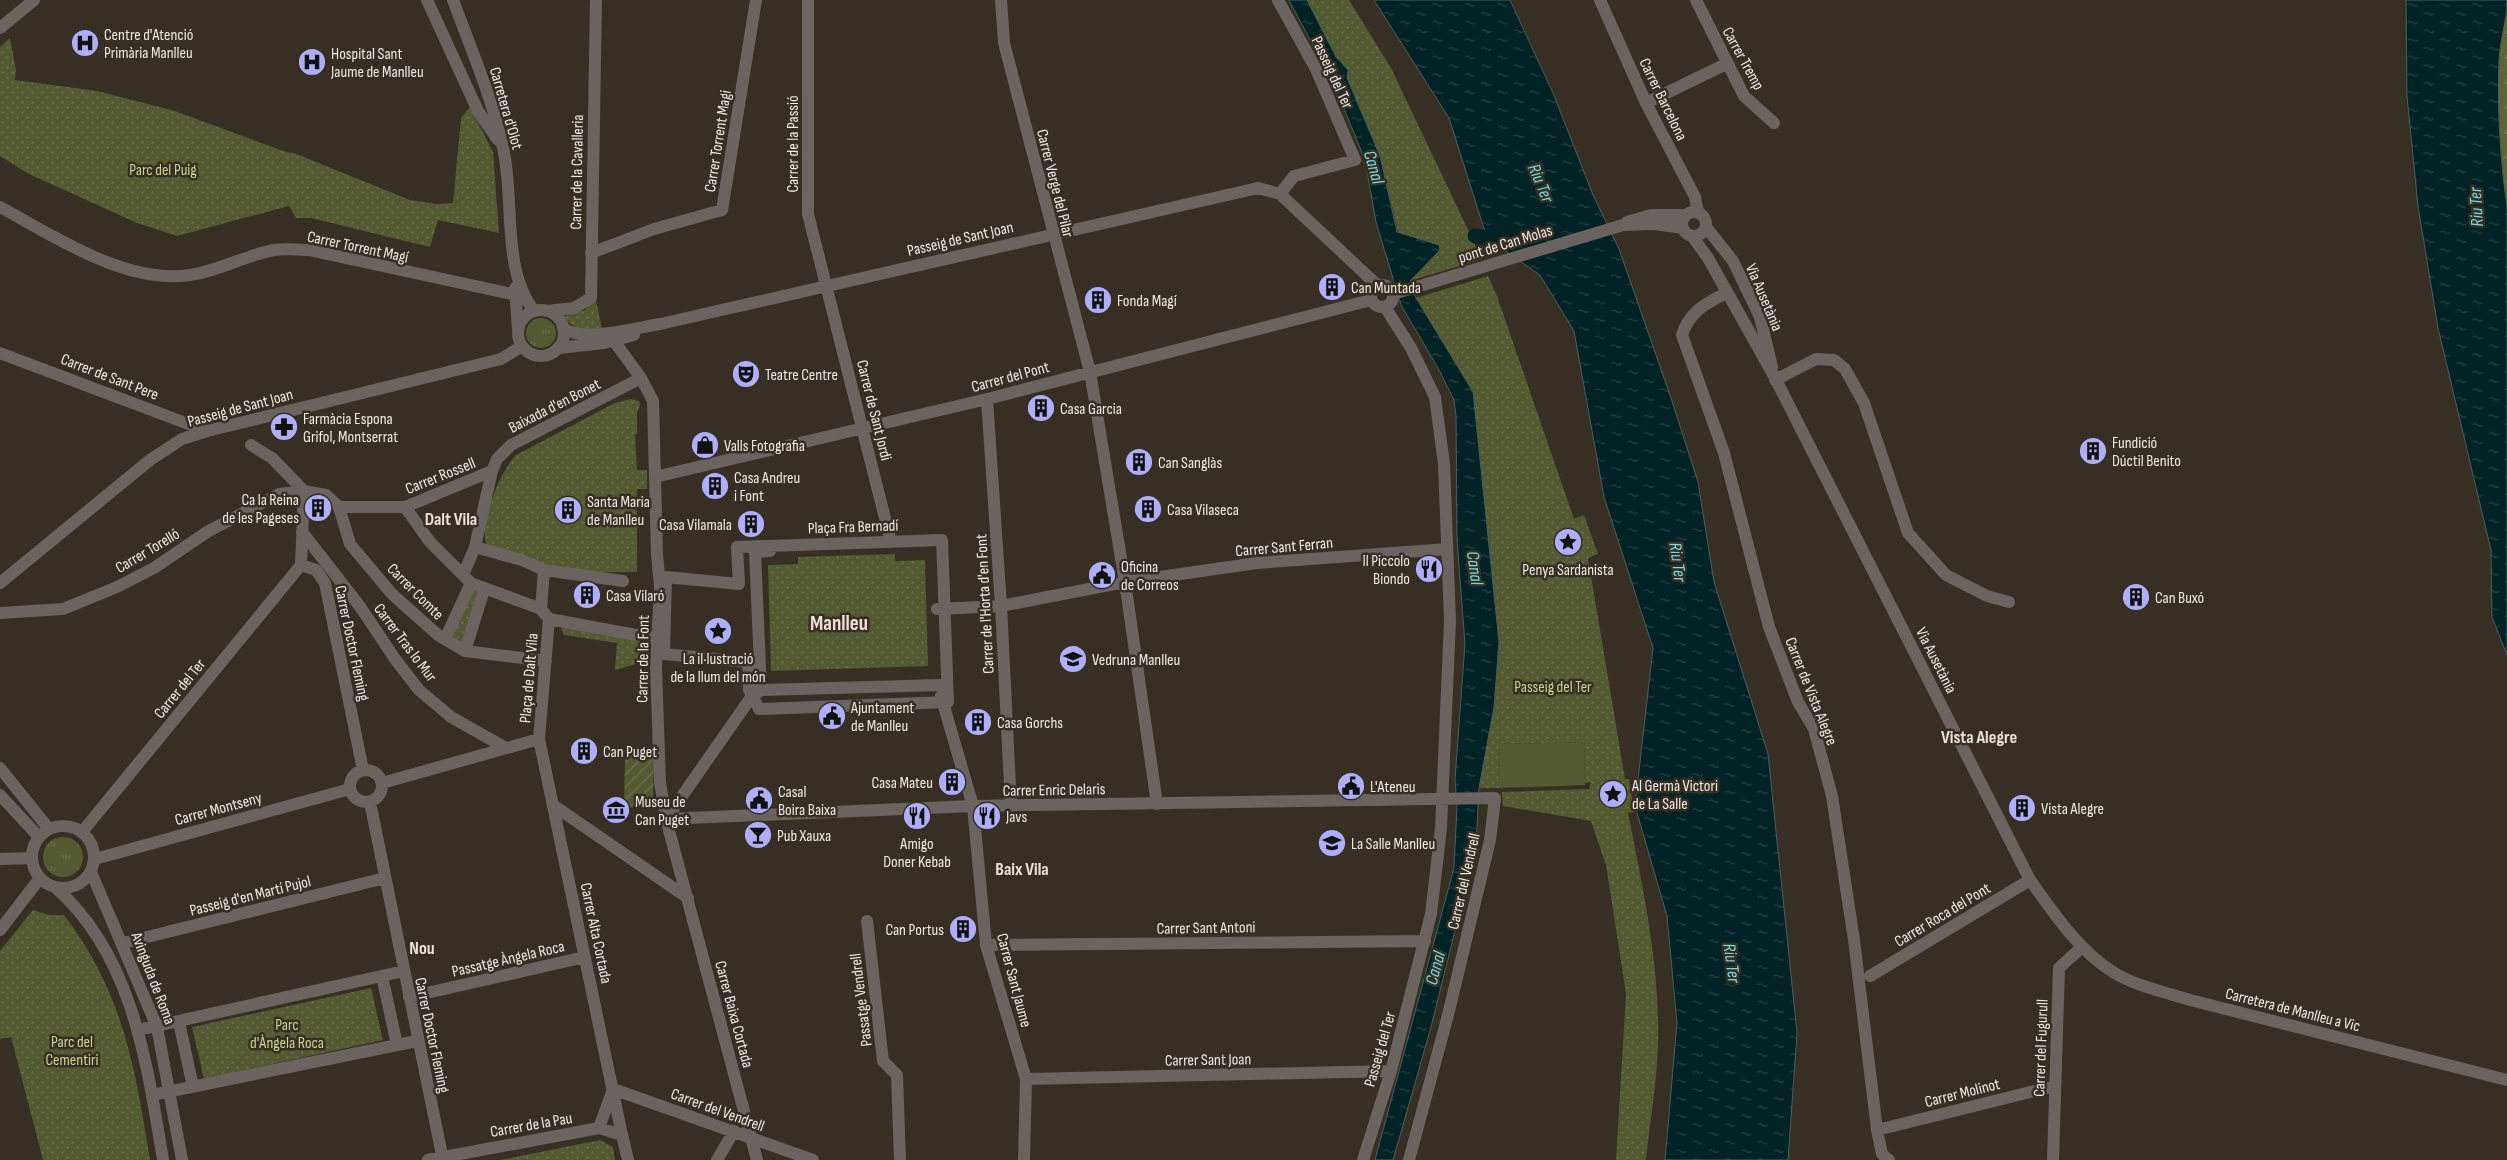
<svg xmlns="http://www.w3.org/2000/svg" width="2507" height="1160" font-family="'Sofia Sans Condensed',sans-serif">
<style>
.grass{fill:url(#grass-tufts)}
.forest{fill:url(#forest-firs)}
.park{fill:url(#park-dots)}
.garden{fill:url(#garden-furrows)}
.pitch{fill:#535931}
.water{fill:url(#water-ripples);stroke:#485e5e}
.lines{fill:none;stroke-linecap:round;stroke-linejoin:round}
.canal{stroke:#012325;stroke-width:15}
.pedestrian{stroke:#6a6360;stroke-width:12}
.minor{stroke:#6a6360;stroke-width:12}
.tertiary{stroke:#6a6360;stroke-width:12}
.labels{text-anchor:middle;stroke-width:5;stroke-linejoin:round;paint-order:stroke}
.poi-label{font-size:16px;fill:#eee9e2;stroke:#372f24;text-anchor:start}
.street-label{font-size:16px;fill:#eee9e2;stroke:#372f24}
.park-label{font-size:16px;fill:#c9d58d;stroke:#372f24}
.water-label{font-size:18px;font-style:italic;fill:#75dadf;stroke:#372f24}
.neighbourhood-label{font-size:18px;font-weight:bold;fill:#ece1d3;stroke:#372f24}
.district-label{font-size:21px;font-weight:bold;fill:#ece1d3;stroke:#372f24}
</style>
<defs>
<pattern id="grass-tufts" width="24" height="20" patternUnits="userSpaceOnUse" patternTransform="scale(1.25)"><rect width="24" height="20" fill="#535931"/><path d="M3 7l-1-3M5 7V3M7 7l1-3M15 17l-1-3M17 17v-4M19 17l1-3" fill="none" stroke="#6c714f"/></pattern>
<pattern id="forest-firs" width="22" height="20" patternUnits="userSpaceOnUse" patternTransform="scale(1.25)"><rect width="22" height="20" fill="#5d6438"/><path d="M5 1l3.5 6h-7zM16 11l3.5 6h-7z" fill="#757a54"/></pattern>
<pattern id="park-dots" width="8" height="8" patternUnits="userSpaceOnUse" patternTransform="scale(1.25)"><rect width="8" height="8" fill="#535931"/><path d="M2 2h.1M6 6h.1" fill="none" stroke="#6c714f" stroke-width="1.8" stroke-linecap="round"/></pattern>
<pattern id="garden-furrows" width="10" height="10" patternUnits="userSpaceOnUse" patternTransform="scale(1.25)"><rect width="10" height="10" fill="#535931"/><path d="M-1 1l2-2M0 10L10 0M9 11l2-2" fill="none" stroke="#6c714f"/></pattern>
<pattern id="water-ripples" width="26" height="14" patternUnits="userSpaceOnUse" patternTransform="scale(1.25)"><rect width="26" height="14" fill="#012325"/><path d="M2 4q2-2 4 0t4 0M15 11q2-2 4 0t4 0" fill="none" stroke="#264344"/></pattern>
</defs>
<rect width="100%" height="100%" fill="#372f24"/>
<!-- grass -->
<path class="grass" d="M526 333a15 15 0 1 1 30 0a15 15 0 1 1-30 0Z
M43 857a20 20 0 1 1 40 0a20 20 0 1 1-40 0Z"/>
<!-- forest -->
<path class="forest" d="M2507 15V206C2501 166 2492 50 2507 15Z"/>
<!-- park -->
<path class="park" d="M1307 0H1349L1391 68 1482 259 1410 281 1380 156 1347 78 1348 70 1336 57Z
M10 38 16 70 15 80 97 91 175 111 286 152 294 153 410 200 437 204 453 203 461 118 470 107 493 152 499 233 438 220 430 247 311 218H296L289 206 177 236 137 223 29 174 0 156V47Z
M1488 276 1497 296 1574 519 1584 515 1598 554 1588 558 1625 779H1629L1634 812 1628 813C1643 888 1660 967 1658 1043 1657 1082 1650 1121 1646 1160H1616L1626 994 1606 865 1591 821 1503 806 1502 792 1589 789 1591 782 1585 783 1584 742 1498 744 1499 788H1479L1494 707 1499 642 1473 392 1416 298Z
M596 300 602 328C583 330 576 333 564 316L585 310Z
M631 399 639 401 640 405 637 413V434H635L637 470H647V489H637V572H585L540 566 487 545C477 525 501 470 516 455L615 403Z
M895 554V561L925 560 928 666 771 671 768 565 798 564V557Z
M473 588 480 591 463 646 450 638Z
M561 627 648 642 643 662 615 670 617 643 564 635Z
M33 910 49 915H64C123 992 135 1067 150 1160H43L11 1037 0 1039V951Z
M371 988 383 1040 204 1079 192 1027Z
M600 1140 613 1147 615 1160H500Z"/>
<!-- garden -->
<path class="garden" d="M654 755 653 808 624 807 625 756Z"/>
<!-- pitch -->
<path class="pitch" d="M1584 742 1585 785 1499 788 1498 744Z"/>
<!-- water -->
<path class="water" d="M1289 0H1307L1336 57 1348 70 1347 78 1380 156 1397 232 1439 245 1440 250 1410 281 1416 298 1473 392 1499 642 1494 707 1479 788 1476 846 1431 1027 1393 1160H1375L1454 868 1457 806 1455 779 1465 644 1457 539 1456 416 1454 400 1438 368 1401 305 1376 222 1365 160 1336 89Z
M1374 0H1510L1553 93 1593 195 1619 249 1671 398 1698 482 1714 582 1768 754 1797 1033 1788 1160H1665L1677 1023 1667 916 1635 806 1653 648 1604 497 1574 331 1540 275 1487 238 1449 118Z
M2406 0H2507C2507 20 2500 40 2499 60 2497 106 2500 161 2507 206V655L2492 617 2491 550 2438 328 2418 206 2407 96Z"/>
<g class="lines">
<!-- canal -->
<path class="canal" d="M1475 236 1487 238 1505 231"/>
<!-- pedestrian -->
<path class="pedestrian" d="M302 532 320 555
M942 540 948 702 759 709 749 690 748 662 664 654 666 577 739 584 737 547Z
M301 565 304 491
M937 609 1001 606
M761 690 755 552 770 551
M755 695 761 690 941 685
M941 696 973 806"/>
<!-- minor -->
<path class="minor" d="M427 0 478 111 498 140
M453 0C471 49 492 97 503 148 515 198 501 268 534 311
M808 0V214L891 542
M1001 0 1004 43 1090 372 1125 582 1157 804
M1278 0 1316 69 1355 160 1294 176 1280 194
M1600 0 1646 103 1695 197 1698 212
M1696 0 1744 96 1774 123
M0 28 34 0
M1646 103 1726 64
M0 207C54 236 126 285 190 275 219 271 246 255 274 250 285 248 297 250 309 250L516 295
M591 253 654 229 722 210 756 0
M515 288 518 329
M1726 293C1705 304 1690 311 1682 335L1724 453 1769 627 1798 702 1814 729 1832 796 1854 940 1877 1130 1882 1154 1889 1160
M547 311 574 308 591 298 596 0
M614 341 641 378 653 401 657 554 660 586 656 668 660 782 666 819 757 1160
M0 353 207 431
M1775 380 1816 359 1834 360 1845 369 1864 403 1908 533 1946 575 1987 596 2009 602
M987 399 1001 606 1011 806
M251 445 272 458 304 491
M655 477 987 399 1371 300
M339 507H405L492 471
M405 507 430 542 471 583 541 609
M475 547 522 560 544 570 623 581
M320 555 361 608 395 659 419 690 451 717 506 748
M463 575 475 547 492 471 497 459 511 445 641 378
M1001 606 1125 582 1257 563 1447 549
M541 609 549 619 539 739 622 1135
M541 609 544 570
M0 613 63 609 117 587 154 568 207 532 279 494 304 491 326 495 339 507 350 544 392 594 438 635 465 651 546 661
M549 619 658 639
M445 639 471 583
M465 651 484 590
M350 786a16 16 0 1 1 32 0a16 16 0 1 1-32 0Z
M382 783 539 739
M370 802 443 1160
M553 805 688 898
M973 806 986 945 1026 1079 1024 1160
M666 819 973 806 1495 798 1490 840 1448 1015 1409 1160
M666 819 752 696
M82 832 301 565 316 570 325 583 363 770
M0 859 32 858
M95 859 350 789
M867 921 883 1061 897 1075 900 1160
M0 930 40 878
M123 943 385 878
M986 945 1425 941
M382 976 397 1045
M1870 976 2030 880
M409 997 585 957
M179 1022 193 1087
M138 1030 404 971
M1026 1079 1391 1071
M613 1089 813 1160
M152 1095 417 1041
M599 1128 613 1089
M1877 1130 2055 1086
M428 1160 599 1128 622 1135 628 1160
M717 1160 734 1131
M1363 1160 1391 1071 1431 914 1441 828 1450 621 1444 464 1435 397 1411 348 1385 307
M2053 1160 2059 968 2082 947"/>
<!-- tertiary -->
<path class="tertiary" d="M1682 224a12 12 0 1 1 24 0a12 12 0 1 1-24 0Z
M1627 222 1651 215H1686
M1706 227 1733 261 1760 317 1772 367
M1692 236 1708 258 1774 376 2030 880C2054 913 2078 950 2113 972 2135 986 2165 992 2190 1000L2507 1080
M1371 296a11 11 0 1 1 22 0a11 11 0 1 1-22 0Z
M1393 294 1623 225 1655 224 1683 228
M518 333a23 23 0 1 1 46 0a23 23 0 1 1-46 0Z
M563 328C583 343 635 328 660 324L1258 188 1280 194 1377 285
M558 348 604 343 634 335
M0 583 150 460 182 439 207 431 501 359 522 346
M0 768 49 829
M0 795 39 837
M32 857a31 31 0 1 1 62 0a31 31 0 1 1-62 0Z
M91 872 157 1027 182 1160
M56 888C133 956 147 1064 163 1160"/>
</g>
<!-- icons -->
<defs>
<symbol id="hospital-disc" viewBox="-11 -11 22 22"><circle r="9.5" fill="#afaefa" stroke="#372f24"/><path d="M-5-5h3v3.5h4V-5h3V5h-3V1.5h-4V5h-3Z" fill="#111"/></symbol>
<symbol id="building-disc" viewBox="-11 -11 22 22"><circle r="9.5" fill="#afaefa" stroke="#372f24"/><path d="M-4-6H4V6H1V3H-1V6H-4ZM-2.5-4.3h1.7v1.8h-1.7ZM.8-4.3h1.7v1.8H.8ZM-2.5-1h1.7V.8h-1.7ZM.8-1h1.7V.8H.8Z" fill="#111"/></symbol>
<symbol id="theatre-disc" viewBox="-11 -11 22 22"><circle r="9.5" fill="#afaefa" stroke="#372f24"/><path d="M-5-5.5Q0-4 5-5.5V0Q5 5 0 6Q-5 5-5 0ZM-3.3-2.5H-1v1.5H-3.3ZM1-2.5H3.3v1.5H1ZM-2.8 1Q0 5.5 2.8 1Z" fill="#111"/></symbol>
<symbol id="pharmacy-disc" viewBox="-11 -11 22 22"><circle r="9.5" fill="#afaefa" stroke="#372f24"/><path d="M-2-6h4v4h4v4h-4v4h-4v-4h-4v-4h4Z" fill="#111"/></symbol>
<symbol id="shop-disc" viewBox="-11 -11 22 22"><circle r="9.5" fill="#afaefa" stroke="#372f24"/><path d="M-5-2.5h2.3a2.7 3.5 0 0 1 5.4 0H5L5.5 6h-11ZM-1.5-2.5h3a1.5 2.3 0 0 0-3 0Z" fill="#111"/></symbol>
<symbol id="sight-disc" viewBox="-11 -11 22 22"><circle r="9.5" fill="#afaefa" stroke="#372f24"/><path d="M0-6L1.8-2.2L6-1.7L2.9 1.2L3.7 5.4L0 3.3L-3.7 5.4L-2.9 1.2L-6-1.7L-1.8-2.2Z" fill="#111"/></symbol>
<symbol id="restaurant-disc" viewBox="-11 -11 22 22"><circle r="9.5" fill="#afaefa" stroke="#372f24"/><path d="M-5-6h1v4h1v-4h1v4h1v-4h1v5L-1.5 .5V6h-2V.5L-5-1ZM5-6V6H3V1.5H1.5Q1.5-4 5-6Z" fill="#111"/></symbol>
<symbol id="civic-disc" viewBox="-11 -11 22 22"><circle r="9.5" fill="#afaefa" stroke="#372f24"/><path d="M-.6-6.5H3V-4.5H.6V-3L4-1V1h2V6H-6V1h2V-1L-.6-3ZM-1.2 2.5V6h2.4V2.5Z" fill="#111"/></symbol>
<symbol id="school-disc" viewBox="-11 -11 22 22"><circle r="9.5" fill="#afaefa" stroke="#372f24"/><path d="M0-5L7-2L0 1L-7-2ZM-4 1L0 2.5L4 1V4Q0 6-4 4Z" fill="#111"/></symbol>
<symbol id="museum-disc" viewBox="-11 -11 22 22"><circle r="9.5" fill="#afaefa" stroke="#372f24"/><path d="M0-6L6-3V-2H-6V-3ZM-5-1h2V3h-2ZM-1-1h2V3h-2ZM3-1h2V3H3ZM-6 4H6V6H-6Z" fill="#111"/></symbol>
<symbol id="bar-disc" viewBox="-11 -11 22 22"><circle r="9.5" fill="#afaefa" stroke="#372f24"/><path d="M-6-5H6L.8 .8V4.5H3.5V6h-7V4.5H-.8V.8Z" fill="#111"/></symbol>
</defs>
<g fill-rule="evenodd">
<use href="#hospital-disc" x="69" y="27" width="32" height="32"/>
<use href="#hospital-disc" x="296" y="46" width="32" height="32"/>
<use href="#building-disc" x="1316" y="271" width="32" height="32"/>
<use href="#building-disc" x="1082" y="284" width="32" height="32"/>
<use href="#theatre-disc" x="730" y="358" width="32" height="32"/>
<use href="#building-disc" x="1025" y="392" width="32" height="32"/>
<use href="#pharmacy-disc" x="268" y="411" width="32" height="32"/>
<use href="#shop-disc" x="689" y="429" width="32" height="32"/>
<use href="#building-disc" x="2077" y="435" width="32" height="32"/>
<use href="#building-disc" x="1123" y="446" width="32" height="32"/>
<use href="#building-disc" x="699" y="470" width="32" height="32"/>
<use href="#building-disc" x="302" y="492" width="32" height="32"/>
<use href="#building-disc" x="1132" y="493" width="32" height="32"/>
<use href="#building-disc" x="552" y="494" width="32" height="32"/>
<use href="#building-disc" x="735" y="508" width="32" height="32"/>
<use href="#sight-disc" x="1552" y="526" width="32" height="32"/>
<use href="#restaurant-disc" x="1413" y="553" width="32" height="32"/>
<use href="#civic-disc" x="1086" y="559" width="32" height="32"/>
<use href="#building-disc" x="571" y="579" width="32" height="32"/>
<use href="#building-disc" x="2120" y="581" width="32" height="32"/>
<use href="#sight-disc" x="702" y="615" width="32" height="32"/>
<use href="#school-disc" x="1057" y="643" width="32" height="32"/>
<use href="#civic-disc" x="816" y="700" width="32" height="32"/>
<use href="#building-disc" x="962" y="706" width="32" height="32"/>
<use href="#building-disc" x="568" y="735" width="32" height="32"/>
<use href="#building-disc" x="936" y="766" width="32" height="32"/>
<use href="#civic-disc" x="1335" y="770" width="32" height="32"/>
<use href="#sight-disc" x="1597" y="778" width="32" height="32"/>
<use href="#civic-disc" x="743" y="784" width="32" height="32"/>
<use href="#building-disc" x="2006" y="792" width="32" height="32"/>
<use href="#museum-disc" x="600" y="794" width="32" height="32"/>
<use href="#restaurant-disc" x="901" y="800" width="32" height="32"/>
<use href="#restaurant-disc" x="971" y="800" width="32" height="32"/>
<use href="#bar-disc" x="742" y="819" width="32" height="32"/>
<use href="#school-disc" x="1316" y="827" width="32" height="32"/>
<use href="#building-disc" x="947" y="913" width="32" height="32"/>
</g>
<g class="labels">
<!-- poi labels -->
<g class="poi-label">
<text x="104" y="40">Centre d'Atenció<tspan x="104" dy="18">Primària Manlleu</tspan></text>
<text x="331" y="59">Hospital Sant<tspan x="331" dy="18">Jaume de Manlleu</tspan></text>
<text x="1351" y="293">Can Muntada</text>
<text x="1117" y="306">Fonda Magí</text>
<text x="765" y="380">Teatre Centre</text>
<text x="1060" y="414">Casa Garcia</text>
<text x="303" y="424">Farmàcia Espona<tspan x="303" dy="18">Grifol, Montserrat</tspan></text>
<text x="2112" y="448">Fundició<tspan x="2112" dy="18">Dúctil Benito</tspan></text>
<text x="724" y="451">Valls Fotografia</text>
<text x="1158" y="468">Can Sanglàs</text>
<text x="734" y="483">Casa Andreu<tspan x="734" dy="18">i Font</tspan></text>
<text x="299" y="505" text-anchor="end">Ca la Reina<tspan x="299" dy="18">de les Pageses</tspan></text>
<text x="587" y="507">Santa Maria<tspan x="587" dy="18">de Manlleu</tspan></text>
<text x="1167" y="515">Casa Vilaseca</text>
<text x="732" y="530" text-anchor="end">Casa Vilamala</text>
<text x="1410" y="566" text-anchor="end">Il Piccolo<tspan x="1410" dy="18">Biondo</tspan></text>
<text x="1121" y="572">Oficina<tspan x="1121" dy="18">de Correos</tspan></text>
<text x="1568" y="575" text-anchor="middle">Penya Sardanista</text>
<text x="606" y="601">Casa Vilaró</text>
<text x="2155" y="603">Can Buxó</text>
<text x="718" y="664" text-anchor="middle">La il·lustració<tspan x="718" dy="18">de la llum del món</tspan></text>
<text x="1092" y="665">Vedruna Manlleu</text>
<text x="851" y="713">Ajuntament<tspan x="851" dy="18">de Manlleu</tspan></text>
<text x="997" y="728">Casa Gorchs</text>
<text x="603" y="757">Can Puget</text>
<text x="933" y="788" text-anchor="end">Casa Mateu</text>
<text x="1632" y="791">Al Germà Victori<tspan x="1632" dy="18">de La Salle</tspan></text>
<text x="1370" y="792">L'Ateneu</text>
<text x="778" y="797">Casal<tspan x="778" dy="18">Boira Baixa</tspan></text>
<text x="635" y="807">Museu de<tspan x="635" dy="18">Can Puget</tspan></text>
<text x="2041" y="814">Vista Alegre</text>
<text x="1006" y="822">Javs</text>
<text x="777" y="841">Pub Xauxa</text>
<text x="917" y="849" text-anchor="middle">Amigo<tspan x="917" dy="18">Doner Kebab</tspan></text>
<text x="1351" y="849">La Salle Manlleu</text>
<text x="944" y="935" text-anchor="end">Can Portus</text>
</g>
<!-- street labels -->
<g class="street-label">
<text transform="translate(1744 58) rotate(61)" y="6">Carrer Tremp</text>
<text transform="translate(1333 72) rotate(65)" y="6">Passeig del Ter</text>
<text transform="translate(1664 99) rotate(64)" y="6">Carrer Barcelona</text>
<text transform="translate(507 108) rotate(74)" y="6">Carretera d'Olot</text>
<text transform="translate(717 141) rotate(-81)" y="6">Carrer Torrent Magi</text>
<text transform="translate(792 144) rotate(-90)" y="6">Carrer de la Passió</text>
<text transform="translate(576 172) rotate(-89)" y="6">Carrer de la Cavalleria</text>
<text transform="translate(1056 183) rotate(76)" y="6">Carrer Verge del Pilar</text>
<text transform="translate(960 238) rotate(-13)" y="6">Passeig de Sant Joan</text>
<text transform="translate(1505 243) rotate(-17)" y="6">pont de Can Molas</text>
<text transform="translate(358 246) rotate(12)" y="6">Carrer Torrent Magí</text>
<text transform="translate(1765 297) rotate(67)" y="6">Via Ausetània</text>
<text transform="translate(110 376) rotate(21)" y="6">Carrer de Sant Pere</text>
<text transform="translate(1010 376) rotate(-15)" y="6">Carrer del Pont</text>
<text transform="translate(554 405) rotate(-27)" y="6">Baixada d'en Bonet</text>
<text transform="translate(240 407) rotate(-15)" y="6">Passeig de Sant Joan</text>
<text transform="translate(875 410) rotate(76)" y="6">Carrer de Sant Jordi</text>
<text transform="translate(440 475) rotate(-22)" y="6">Carrer Rossell</text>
<text transform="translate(853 526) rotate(-2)" y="6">Plaça Fra Bernadí</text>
<text transform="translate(1284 546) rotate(-5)" y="6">Carrer Sant Ferran</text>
<text transform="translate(147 550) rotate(-31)" y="6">Carrer Torelló</text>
<text transform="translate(416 591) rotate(45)" y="6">Carrer Comte</text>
<text transform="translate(984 604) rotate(-93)" y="6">Carrer de l'Horta d'en Font</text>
<text transform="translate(406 642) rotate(53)" y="6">Carrer Tras lo Mur</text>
<text transform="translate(353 643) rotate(78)" y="6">Carrer Doctor Fleming</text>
<text transform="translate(642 659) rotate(-89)" y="6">Carrer de la Font</text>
<text transform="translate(1937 660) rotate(63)" y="6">Via Ausetània</text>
<text transform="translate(528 678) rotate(-85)" y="6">Plaça de Dalt Vila</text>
<text transform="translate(179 688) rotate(-51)" y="6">Carrer del Ter</text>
<text transform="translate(1812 691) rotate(68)" y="6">Carrer de Vista Alegre</text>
<text transform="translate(1054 789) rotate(-1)" y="6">Carrer Enric Delaris</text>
<text transform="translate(218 808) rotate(-15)" y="6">Carrer Montseny</text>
<text transform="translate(1463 881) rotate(-77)" y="6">Carrer del Vendrell</text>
<text transform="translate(250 895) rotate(-14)" y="6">Passeig d'en Martí Pujol</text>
<text transform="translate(1942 914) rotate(-31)" y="6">Carrer Roca del Pont</text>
<text transform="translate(1206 927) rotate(-1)" y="6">Carrer Sant Antoni</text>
<text transform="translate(597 933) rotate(78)" y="6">Carrer Alta Cortada</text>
<text transform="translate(508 958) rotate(-13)" y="6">Passatge Àngela Roca</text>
<text transform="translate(154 978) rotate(69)" y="6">Avinguda de Roma</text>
<text transform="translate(1015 980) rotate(75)" y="6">Carrer Sant Jaume</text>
<text transform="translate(860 1000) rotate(-97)" y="6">Passatge Vendrell</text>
<text transform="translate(2293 1009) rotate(14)" y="6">Carretera de Manlleu a Vic</text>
<text transform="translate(735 1014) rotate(75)" y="6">Carrer Baixa Cortada</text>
<text transform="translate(433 1035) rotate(78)" y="6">Carrer Doctor Fleming</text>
<text transform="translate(2040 1048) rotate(-88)" y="6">Carrer del Fugurull</text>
<text transform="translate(1379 1049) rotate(-74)" y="6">Passeig del Ter</text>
<text transform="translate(1208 1059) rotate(-1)" y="6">Carrer Sant Joan</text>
<text transform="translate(1962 1092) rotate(-14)" y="6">Carrer Molinot</text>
<text transform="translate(718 1109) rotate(20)" y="6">Carrer del Vendrell</text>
<text transform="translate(531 1124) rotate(-10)" y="6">Carrer de la Pau</text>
</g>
<!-- park labels -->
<g class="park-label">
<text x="163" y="175">Parc del Puig</text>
<text x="1553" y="692">Passeig del Ter</text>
<text x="287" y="1030">Parc<tspan x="287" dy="18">d'Àngela Roca</tspan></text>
<text x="72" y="1047">Parc del<tspan x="72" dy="18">Cementiri</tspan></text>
</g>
<!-- water labels -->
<g class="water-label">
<text transform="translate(1374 167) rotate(74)" y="6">Canal</text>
<text transform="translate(1541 183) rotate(67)" y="6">Riu Ter</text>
<text transform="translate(2476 207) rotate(-93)" y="6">Riu Ter</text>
<text transform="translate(1678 562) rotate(82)" y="6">Riu Ter</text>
<text transform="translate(1475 568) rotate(82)" y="6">Canal</text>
<text transform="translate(1732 963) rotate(82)" y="6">Riu Ter</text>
<text transform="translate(1435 968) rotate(-75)" y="6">Canal</text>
</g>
<!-- neighbourhood labels -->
<g class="neighbourhood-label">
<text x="451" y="525">Dalt Vila</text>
<text x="1979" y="743">Vista Alegre</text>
<text x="1022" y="875">Baix Vila</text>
<text x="422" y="954">Nou</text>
</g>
<!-- district labels -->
<g class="district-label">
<text x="839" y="630">Manlleu</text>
</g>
</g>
</svg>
